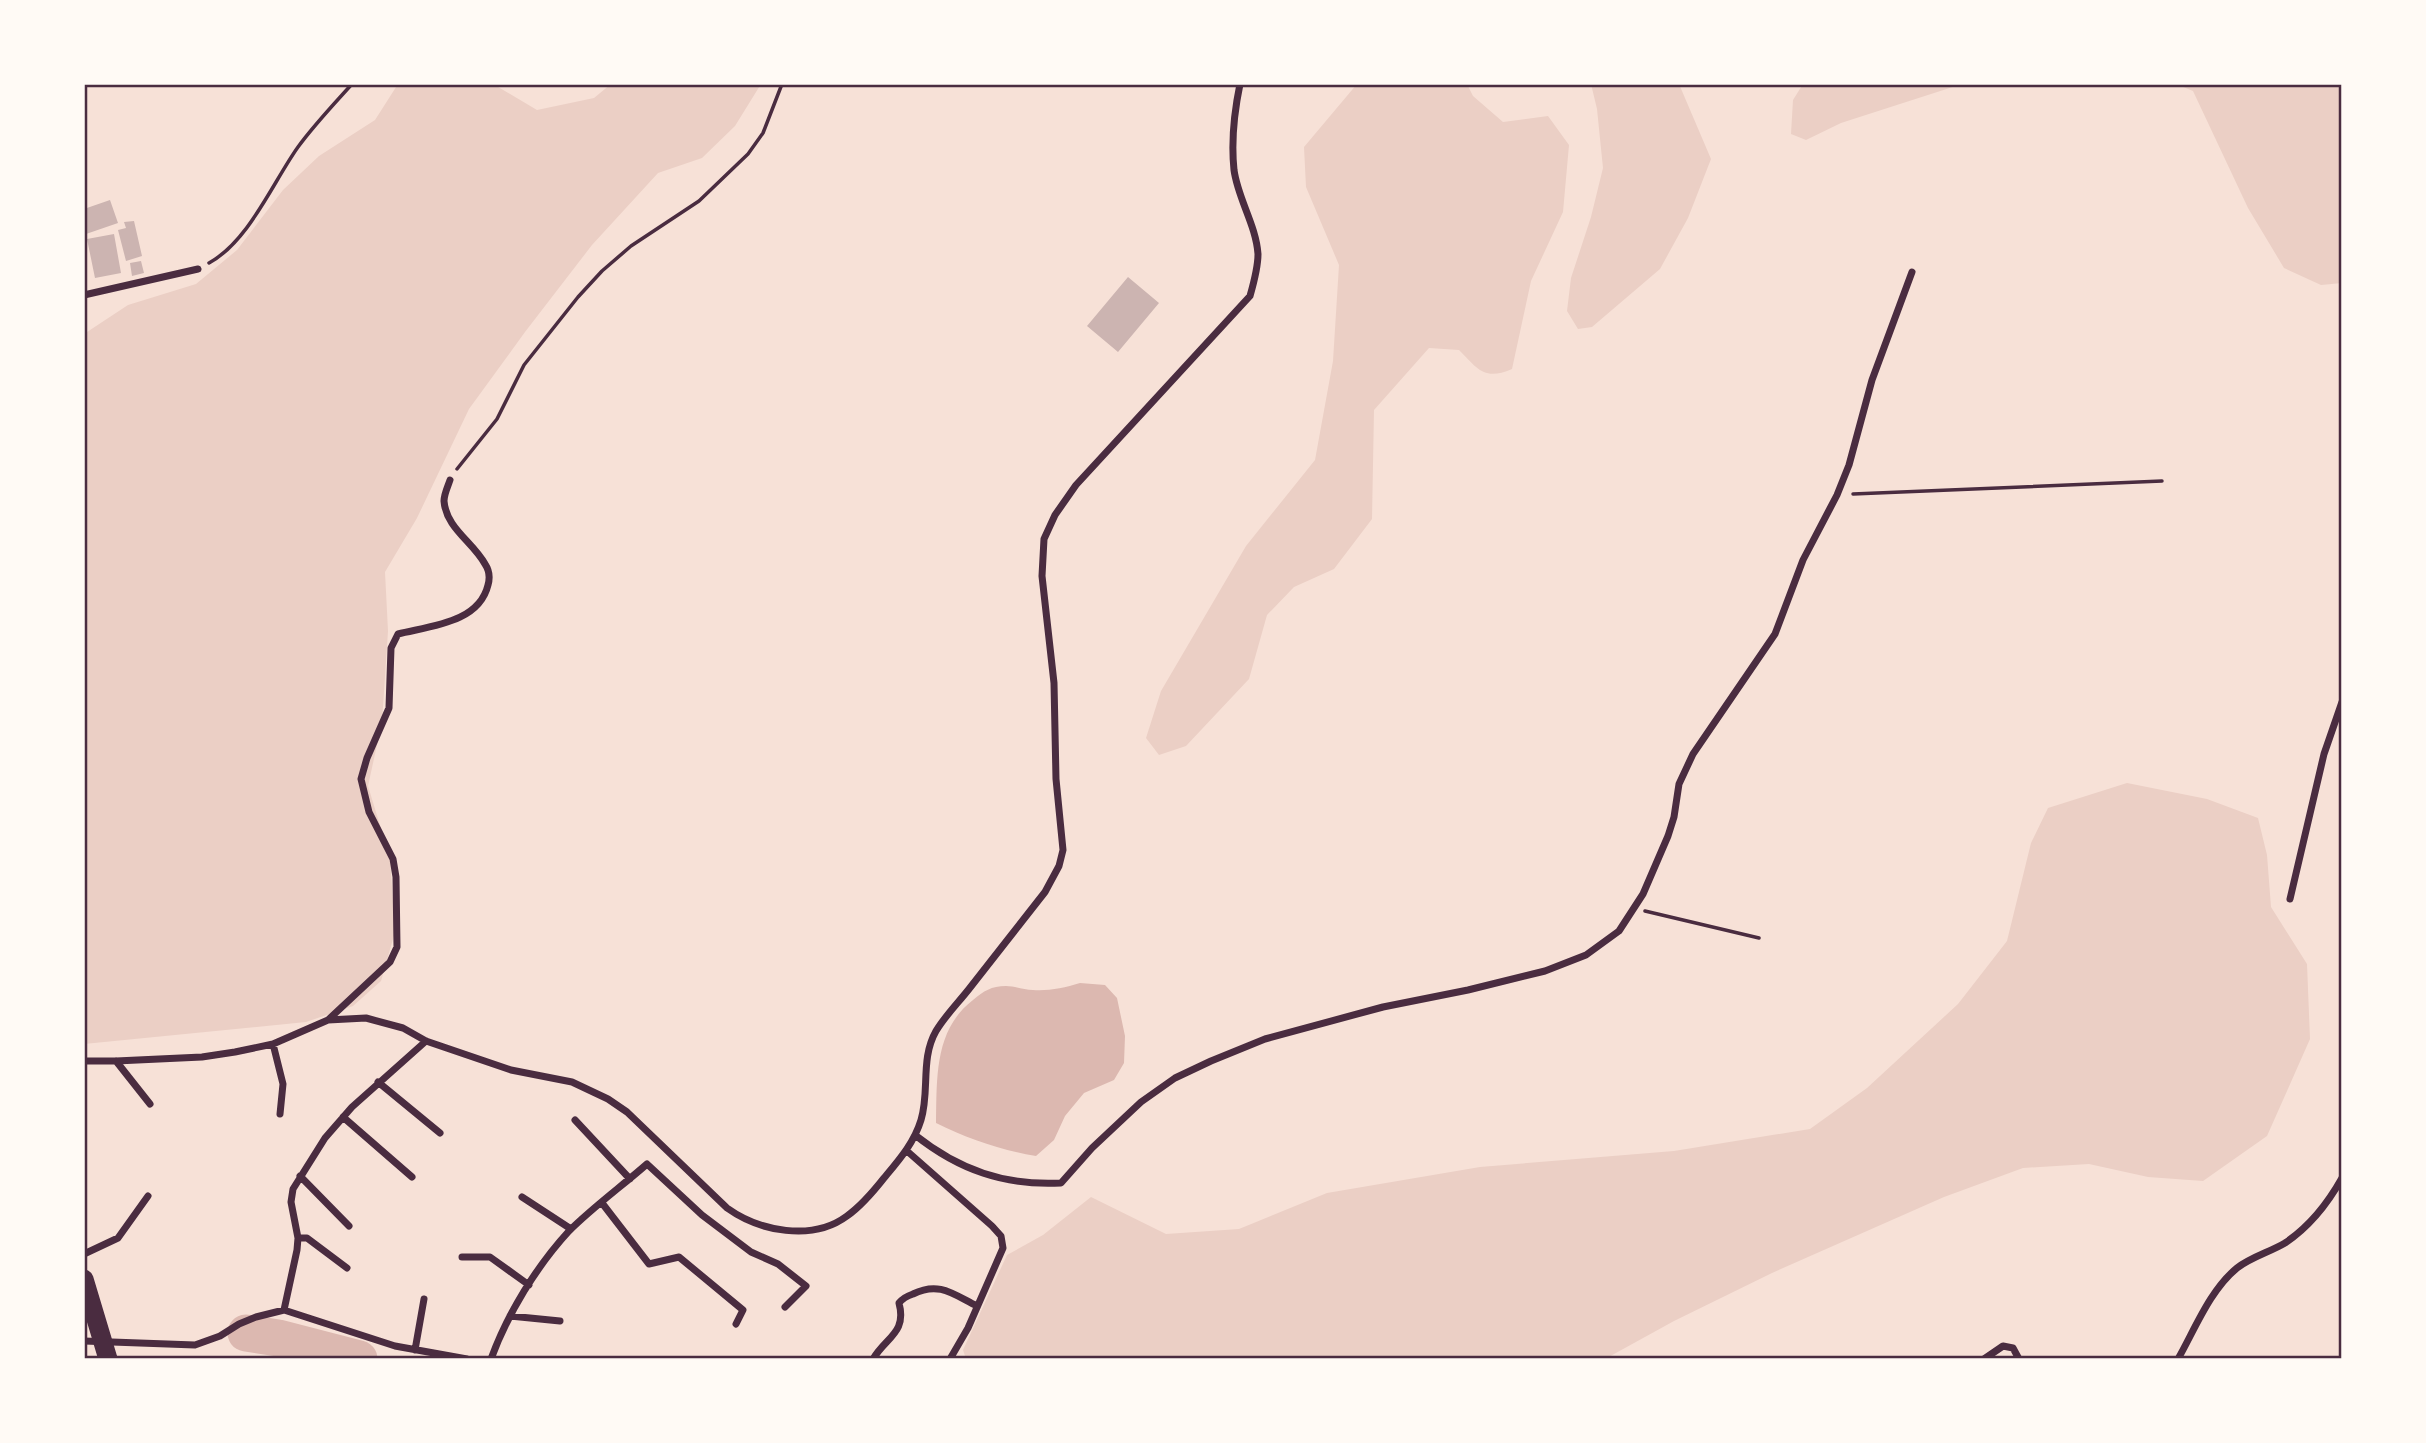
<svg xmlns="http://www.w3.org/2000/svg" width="2426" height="1443" font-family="Montserrat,sans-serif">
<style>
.green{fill:#ebcfc5}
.water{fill:#dcb8b0}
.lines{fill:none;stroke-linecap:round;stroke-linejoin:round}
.river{stroke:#dcb8b0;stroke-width:37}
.building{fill:#ccb4b1}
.path{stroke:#4a2c40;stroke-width:3.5}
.minor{stroke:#4a2c40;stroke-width:7}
.trunk{stroke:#4a2c40;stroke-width:19}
.neatline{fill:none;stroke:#4a2c40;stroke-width:2.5}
</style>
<rect width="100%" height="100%" fill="#f7e1d7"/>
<!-- green -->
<path class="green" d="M398 84H493L537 110 594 98 611 84H761L735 126 702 158 658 173 592 245 525 332 469 409 417 518 385 572 388 631 382 722 368 786 390 858 395 932 381 981 353 1006 306 1022 84 1044V334L128 305 196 284 237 250 283 190 319 156 375 120Z
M1357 84H1467L1473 96 1503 122 1548 116 1569 145 1563 212 1531 281 1512 369C1484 381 1478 369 1459 350L1429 348 1374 410 1372 519 1334 569 1294 587 1267 615 1249 679 1186 746 1159 755 1146 738 1161 691 1246 546 1315 460 1333 361 1339 265 1306 187 1304 147Z
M1591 84H1679L1711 159 1688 218 1660 269 1592 327 1578 329 1567 311 1571 278 1591 217 1603 168 1597 109Z
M1803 84H1962L1841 123 1806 140 1791 134 1793 100Z
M2176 84H2342V283L2321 285 2284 268 2248 208 2193 91Z
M2127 783 2207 799 2258 818 2267 855 2271 907 2307 964 2310 1039 2267 1136 2203 1181 2148 1177 2089 1164 2023 1168 1944 1197 1772 1273 1674 1321 1605 1359H966L963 1350 1007 1255 1043 1235 1091 1197 1166 1234 1239 1229 1327 1193 1480 1167 1674 1151 1810 1129 1867 1088 1958 1004 2007 941 2031 843 2048 808Z"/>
<!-- water -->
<path class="water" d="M1080 983 1105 985 1117 998 1125 1036 1124 1063 1114 1080 1084 1093 1065 1116 1054 1140 1036 1156C1001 1150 968 1139 936 1123 937 1078 934 1030 973 1000 984 991 991 986 1006 986 1015 986 1024 990 1033 990 1049 991 1064 988 1080 983Z"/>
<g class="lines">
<!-- river -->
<path class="river" d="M246 1333 278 1338 359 1359"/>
</g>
<!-- building -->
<path class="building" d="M110 200 118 223 86 234 84 227V209Z
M134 221 142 256 126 261 118 230 126 228 124 222Z
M114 234 121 273 95 278 87 239Z
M141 261 144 273 132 276 130 263Z
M1128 277 1159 303 1118 352 1087 326Z"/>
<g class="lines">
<!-- path -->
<path class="path" d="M209 263C249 241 273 182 298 147 314 125 334 104 352 84
M457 469 497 419 524 365 578 297 602 271 631 246 699 201 748 154 763 133 782 84
M1853 494 2162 481
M1645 911 1759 938"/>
<!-- minor -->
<path class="minor" d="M84 295 198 269
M2290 899 2324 754 2342 702
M329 1019 390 962 397 947 396 877 393 859 369 812 361 779 367 758 389 708 391 648 398 634C430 626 479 623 488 585 490 578 489 570 485 564 473 542 446 528 444 501 444 494 448 486 450 480
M273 1044 283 1084 280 1114
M84 1061H116L202 1057 235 1052 273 1044 328 1020 366 1018 403 1028 426 1041 511 1070 572 1082 608 1099 627 1112 727 1208C759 1231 812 1242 847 1216 861 1206 873 1192 884 1178 899 1160 914 1143 921 1120 930 1091 920 1059 936 1031 945 1016 958 1003 969 989 994 957 1020 924 1045 892L1059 866 1063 850 1056 779 1054 683 1042 576 1044 539 1055 515 1076 485 1250 296C1254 282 1258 268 1258 254 1256 225 1238 199 1234 170 1231 141 1234 113 1240 84
M116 1061 150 1104
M378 1082 440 1133
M343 1117 412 1177
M575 1120 630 1179
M915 1135C959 1170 1005 1186 1061 1183L1092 1148 1141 1102 1175 1078 1211 1061 1265 1039 1383 1007 1468 990 1545 971 1586 955 1619 931 1643 894 1668 836 1674 817 1679 784 1693 754 1775 634 1803 560 1837 495 1849 465 1872 380 1912 272
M907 1151 992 1226 1001 1236 1003 1248 968 1328 950 1359
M300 1176 349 1226
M522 1197 571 1229
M602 1203 649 1264 679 1257 743 1310 736 1324
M298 1238H307L347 1268
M84 1254 118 1238 148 1196
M462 1257H490L529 1285
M284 1310 297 1250 298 1238 291 1202 293 1189 325 1138 352 1107 426 1041
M510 1316 560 1321
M84 1341 195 1345 220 1336 239 1324 256 1317 284 1310 395 1346 467 1359
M415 1350 424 1299
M491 1359C508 1313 536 1267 569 1231 593 1207 622 1186 647 1164L702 1215 751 1252 778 1264 806 1286 785 1307
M873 1359C886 1337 907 1333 899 1303 903 1298 907 1296 913 1294 939 1281 953 1294 977 1306
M1984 1359 2003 1346 2013 1348 2019 1359
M2178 1359C2195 1329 2210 1290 2237 1268 2251 1257 2270 1252 2285 1243 2309 1227 2328 1203 2342 1178"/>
<!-- trunk -->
<path class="trunk" d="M84 1279 108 1359"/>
</g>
<!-- border -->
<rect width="2426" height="1443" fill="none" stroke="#fffaf5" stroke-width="172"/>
<rect x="86" y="86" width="2254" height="1271" class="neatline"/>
</svg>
